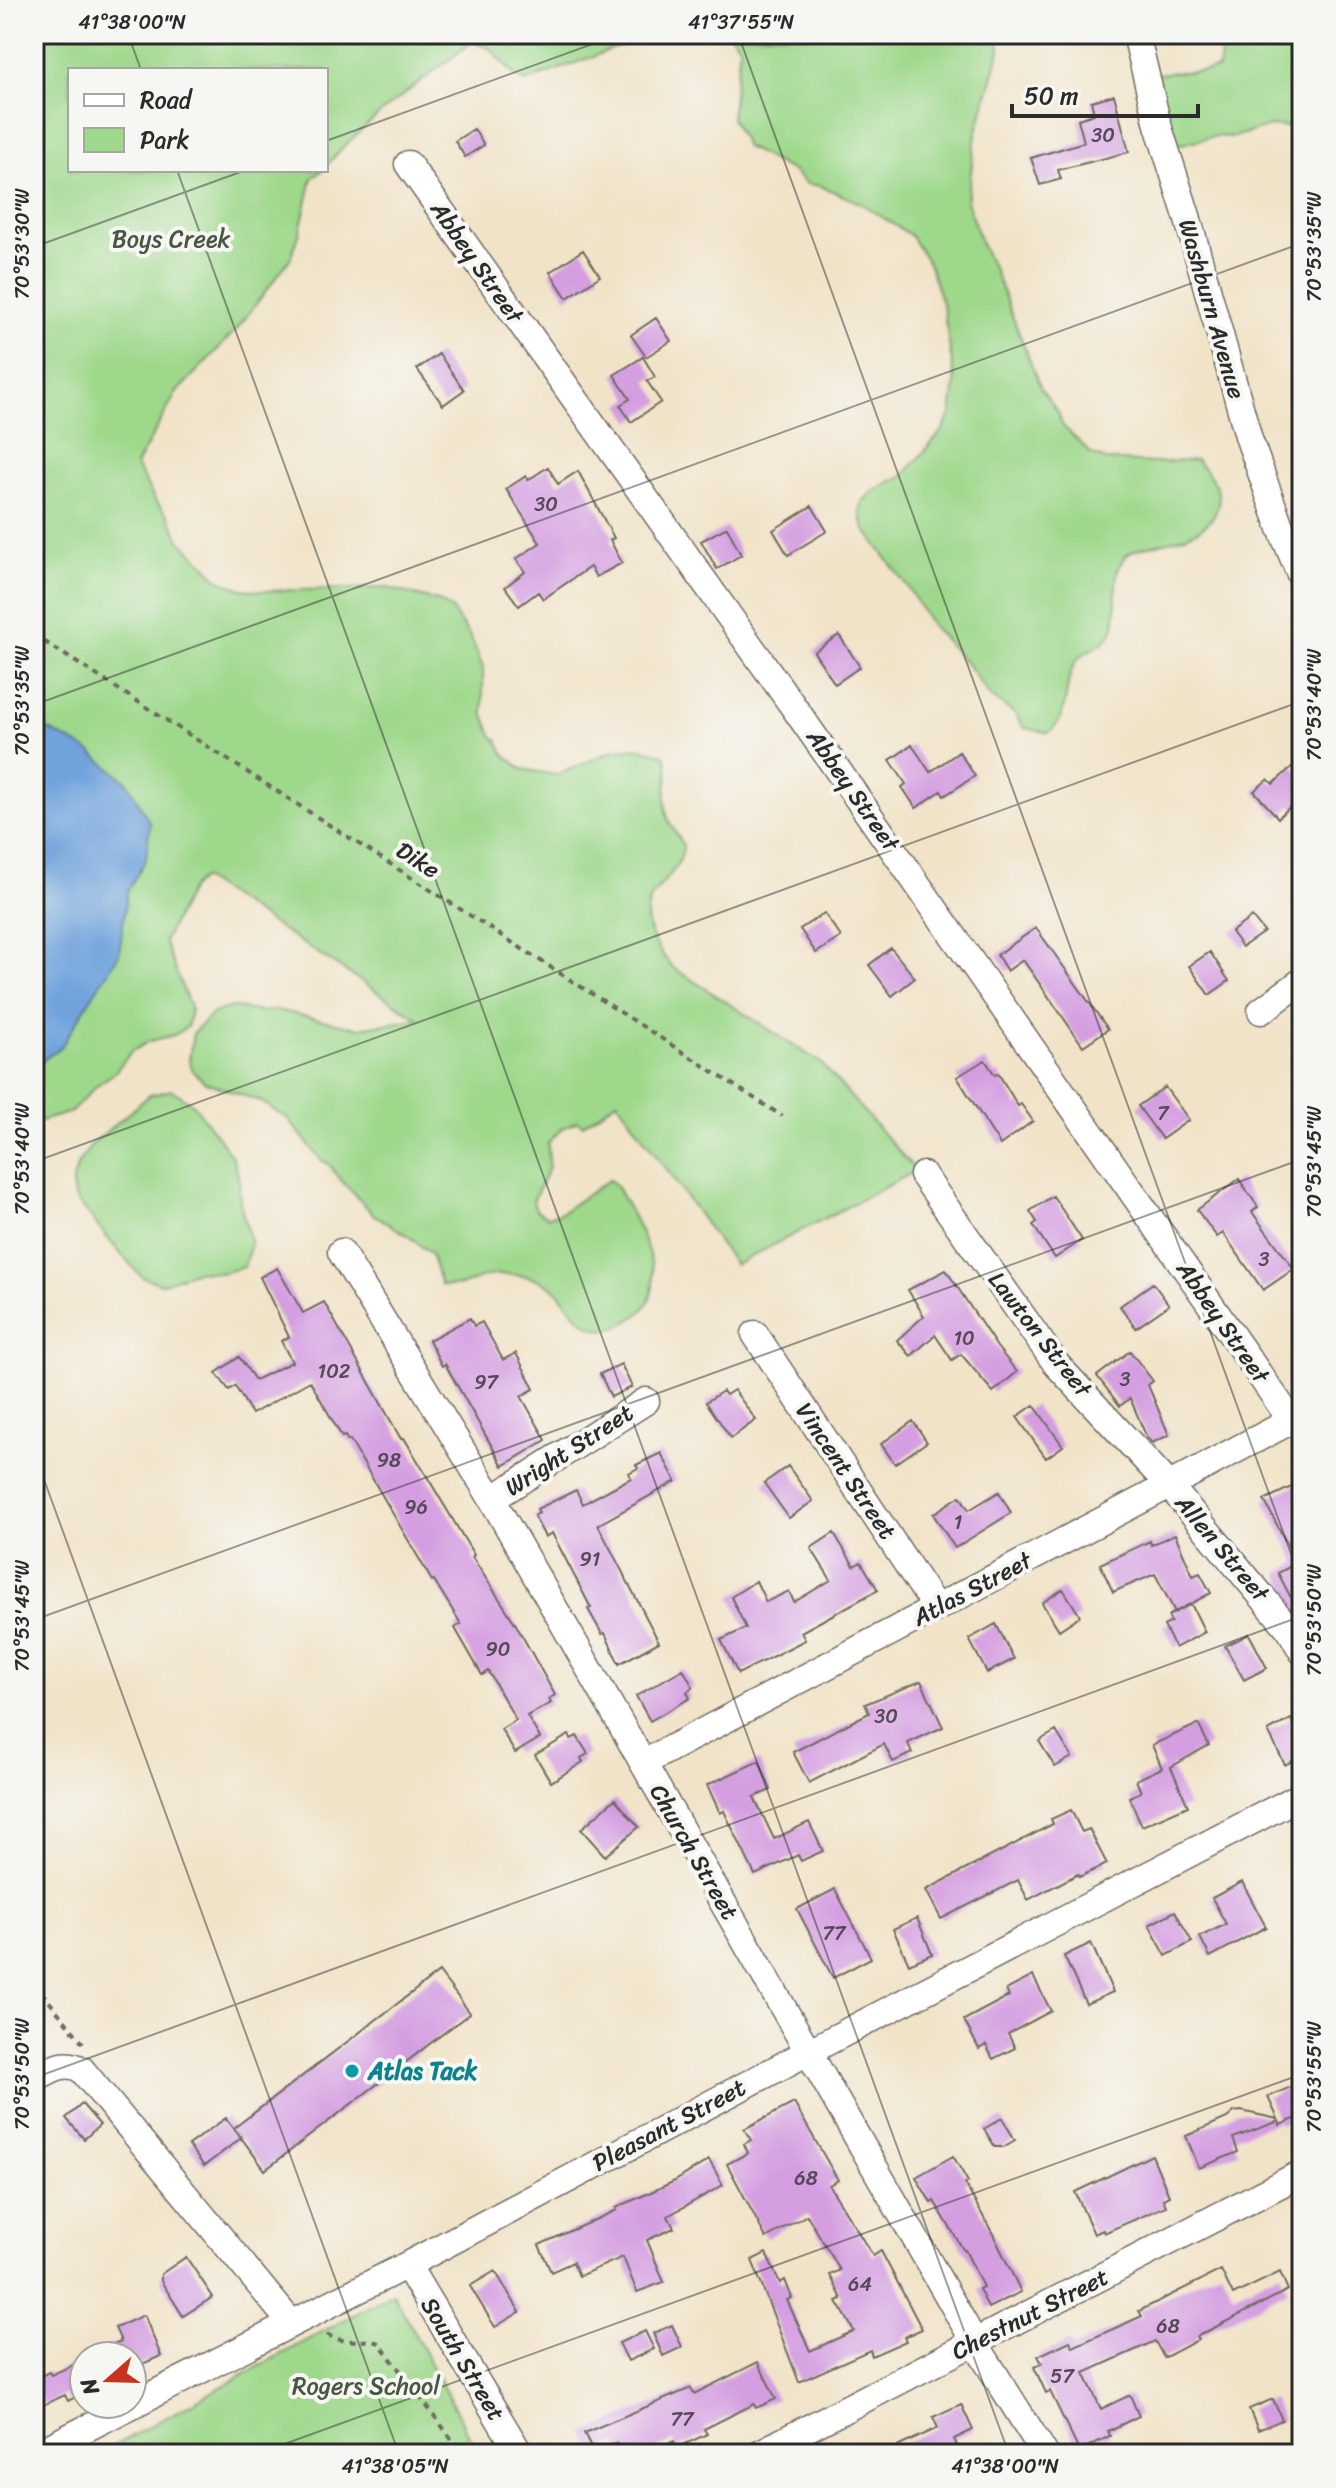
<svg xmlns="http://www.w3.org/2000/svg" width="1336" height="2488" font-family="Sriracha,sans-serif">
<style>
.green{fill:#9ed88b;stroke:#64825b;stroke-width:2}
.water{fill:#70a3dc;stroke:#4e6784;stroke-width:2}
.building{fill:#d49ee1}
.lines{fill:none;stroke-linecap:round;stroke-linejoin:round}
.minor-casing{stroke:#706b62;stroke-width:29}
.path{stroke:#706b62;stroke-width:4;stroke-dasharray:6 6;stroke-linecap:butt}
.minor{stroke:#fff;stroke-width:26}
.ticks{fill:none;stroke:#2b2b2b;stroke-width:2;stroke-opacity:0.45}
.culture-dot{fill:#0f9aa8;stroke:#f6f6f2;stroke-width:3}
.labels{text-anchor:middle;stroke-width:8;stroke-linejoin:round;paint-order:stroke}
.number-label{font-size:20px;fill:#554858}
.park-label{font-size:24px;fill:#485643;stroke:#f6f6f2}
.street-label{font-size:24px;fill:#2b2b2b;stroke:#f6f6f2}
.culture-label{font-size:24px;font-weight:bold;fill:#0d838f;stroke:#f6f6f2;text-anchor:start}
.neatline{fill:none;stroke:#2b2b2b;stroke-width:3}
.ticks-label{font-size:20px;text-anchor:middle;fill:#2b2b2b}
</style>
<rect width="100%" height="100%" fill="#f6f6f2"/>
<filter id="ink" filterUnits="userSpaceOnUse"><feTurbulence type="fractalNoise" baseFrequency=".0125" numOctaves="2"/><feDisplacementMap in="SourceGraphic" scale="16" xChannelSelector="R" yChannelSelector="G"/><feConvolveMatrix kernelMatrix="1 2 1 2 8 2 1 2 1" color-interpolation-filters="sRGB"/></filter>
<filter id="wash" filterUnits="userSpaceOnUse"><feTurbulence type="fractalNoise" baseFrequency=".006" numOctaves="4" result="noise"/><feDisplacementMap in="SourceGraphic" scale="32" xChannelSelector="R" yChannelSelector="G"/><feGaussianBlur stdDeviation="1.8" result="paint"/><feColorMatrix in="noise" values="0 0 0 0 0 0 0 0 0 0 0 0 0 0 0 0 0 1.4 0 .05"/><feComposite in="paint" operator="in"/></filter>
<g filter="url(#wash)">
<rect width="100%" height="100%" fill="#f1e3c8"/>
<!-- green -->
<path class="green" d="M34 34H679L660 41 631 42 525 82 515 76 491 49 473 41C422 82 368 117 326 166V70H70V170H323L312 178 299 235 290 259 237 329 177 392 136 465 156 502 168 515 180 540 219 580 242 589 260 591 388 588 441 602 452 610 471 638 483 668V713L493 737 497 739 504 754 522 769 557 775 615 750 642 748 665 755C672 777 663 790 666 810 667 826 683 838 683 848 682 859 675 868 669 876 663 883 654 892 650 900 640 924 657 949 672 967L821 1063 916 1171 735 1265 617 1101 583 1125 577 1121 561 1129 548 1143 549 1167 533 1201 536 1210 548 1217 562 1212 609 1180 615 1184C635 1220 681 1292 630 1320 619 1326 609 1333 596 1328 564 1315 568 1286 530 1277 518 1275 505 1273 493 1275 468 1278 471 1289 441 1285L431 1254 407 1235 373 1214 336 1175 329 1164 321 1160 288 1119 260 1101 205 1082 193 1072 189 1060 193 1033 213 1013 231 1007 264 1012 277 1010 359 1028 419 1019 202 878 191 888 164 941 191 1010 187 1027 174 1035 150 1041 131 1052 114 1073 97 1085 71 1112 34 1123Z
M730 34 999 35 1000 50 976 134 967 201 981 244 992 265 1041 389 1058 412 1062 425 1091 454 1106 460 1153 463 1196 460C1210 474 1226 493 1215 513 1199 546 1139 540 1125 557 1108 578 1121 606 1113 629 1108 646 1086 648 1077 660 1064 679 1069 700 1060 719 1058 724 1052 729 1049 733L1024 728 1015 714 989 695 967 664 931 625 907 586 864 528 860 512 862 502 874 490 904 475 943 430 951 414 955 382 943 306 929 264 910 235 860 203 821 186 807 184 791 170 746 147 731 118 740 47Z
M1215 34H1302V127L1271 126 1233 137 1215 136 1177 145 1153 75C1175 69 1197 75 1219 68L1221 56Z
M172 1090 193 1104 232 1156 239 1178 240 1202 251 1244 244 1267 222 1273 197 1271 161 1284 142 1277 120 1253 74 1197 72 1184 78 1163 94 1142 150 1095Z
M393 2293 479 2454H99Z"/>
<!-- water -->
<path class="water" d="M34 722 88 750 127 782 150 823 146 859 127 892 119 954 61 1047 34 1067Z"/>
<g id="blocks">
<!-- building -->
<path class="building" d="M1114 95 1129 152 1058 170 1061 179 1040 185 1031 158 1084 142 1078 119 1094 114 1091 101Z
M474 129 484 145 465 157 455 141Z
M583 250 600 276 567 298 550 272Z
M656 318 671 341 646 357 631 335Z
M439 354 464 390 443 405 417 369Z
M643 357 655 377 647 381 661 402 631 422 620 405 630 399 614 375Z
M548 467 558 484 578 471 614 538 610 540 622 563 596 577 590 567 543 599 538 592 519 606 505 587 525 572 516 559 540 543 506 489 526 476 528 480Z
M812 506 827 531 788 555 773 530Z
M727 527 741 555 717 569 701 541Z
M839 635 860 667 835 684 814 652Z
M912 745 930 772 959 752 975 776 944 796 941 791 916 808 902 787 906 784 890 760Z
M1293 766 1302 776V816L1292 805 1278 818 1254 791 1268 779 1273 784Z
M824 913 841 937 816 953 800 929Z
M1252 917 1264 932 1242 947 1231 932Z
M1036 928 1108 1029 1083 1046 1023 960 1007 971 997 955Z
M891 948 915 978 892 996 869 965Z
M1210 952 1229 981 1209 995 1189 966Z
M985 1060 995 1075 998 1073 1018 1106 1021 1104 1033 1121 1000 1145 957 1077Z
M1165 1087 1189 1120 1162 1139 1138 1106Z
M1239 1179 1258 1207 1252 1212 1294 1269 1263 1290 1223 1233 1217 1237 1197 1210Z
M1053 1196 1082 1240 1055 1258 1033 1225 1037 1222 1030 1211Z
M277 1268 303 1313 324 1302 401 1439 404 1438 474 1555 472 1557 515 1623 555 1695 549 1699 551 1703 527 1716 540 1738 515 1753 501 1729 516 1720 488 1671 482 1675 455 1628 461 1624 434 1580 432 1581 350 1440 348 1441 345 1436 342 1437 310 1381 252 1414 235 1386 229 1390 216 1373 239 1357 255 1380 292 1362 281 1341 289 1337 260 1277Z
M946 1270 997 1347 1017 1372 993 1392 961 1354 952 1360 935 1335 911 1356 897 1340 924 1316 908 1290Z
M1153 1283 1169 1305 1136 1328 1120 1306Z
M470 1318 474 1326 482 1322 503 1360 516 1353 534 1389 521 1396 546 1440 503 1466 445 1364 442 1366 429 1340Z
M1130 1351 1153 1381 1148 1385 1169 1435 1152 1443 1147 1438 1130 1398 1120 1406 1097 1376Z
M621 1364 632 1387 611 1397 600 1374Z
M734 1390 756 1420 731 1438 706 1402 723 1391 726 1395Z
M1034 1405 1063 1446 1046 1458 1017 1417Z
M913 1421 927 1442 895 1464 881 1444Z
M661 1453 676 1481 598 1525 659 1642 619 1664 605 1633 602 1634 588 1609 591 1608 552 1533 545 1537 534 1516 539 1513 537 1509 576 1490 583 1504 631 1478 629 1473 638 1468 636 1465Z
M788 1466 813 1501 789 1518 764 1483Z
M1302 1482V1619L1278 1573 1297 1563 1264 1500Z
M999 1492 1011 1513 955 1548 933 1514 960 1496 969 1510Z
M834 1533 854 1566 861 1562 878 1590 801 1632 805 1640 738 1674 721 1640 746 1628 731 1597 756 1581 766 1602 789 1591 794 1602 831 1580 811 1548Z
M1175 1534 1193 1576 1200 1573 1211 1593 1175 1612 1155 1574 1113 1592 1100 1564 1150 1541 1151 1545Z
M1063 1589 1080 1616 1059 1630 1042 1603Z
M1191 1604 1205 1632 1175 1648 1164 1626 1171 1622 1168 1616Z
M996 1624 1014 1659 987 1673 969 1639Z
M1249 1634 1267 1668 1244 1680 1225 1646Z
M683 1669 693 1687 687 1692 690 1698 650 1721 636 1696Z
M921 1681 943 1727 908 1743 912 1753 893 1762 884 1744 809 1783 793 1752 869 1713 865 1704Z
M1291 1719 1302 1740V1756L1285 1765 1268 1731Z
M1198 1724 1209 1745 1171 1767 1188 1806 1142 1826 1129 1797 1141 1792 1136 1780 1162 1768 1152 1745Z
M1056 1731 1072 1757 1055 1767 1039 1741Z
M569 1735 571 1739 577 1736 588 1754 581 1758 583 1762 551 1782 535 1755Z
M759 1761 771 1790 754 1797 774 1839 809 1822 823 1851 801 1861 798 1855 755 1875 724 1811 720 1813 707 1785Z
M615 1799 639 1827 605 1856 581 1829Z
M1071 1810 1082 1832 1089 1829 1107 1864 1079 1877 1078 1874 1028 1900 1018 1880 941 1919 926 1890 1053 1824 1051 1819Z
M1242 1882 1266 1927 1210 1957 1200 1937 1226 1924 1212 1898Z
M835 1889 871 1958 833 1978 797 1909Z
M1175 1911 1192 1942 1166 1956 1149 1925Z
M917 1918 932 1954 909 1964 893 1929Z
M1091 1943 1113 1992 1086 2004 1064 1956Z
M439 1972 470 2013 265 2170 234 2128Z
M1033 1976 1051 2011 1008 2034 1015 2048 993 2059 986 2045 979 2049 964 2020 1009 1996 1006 1990Z
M1302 2082V2116L1280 2125 1279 2121 1233 2138 1238 2152 1199 2168 1186 2136 1227 2118 1234 2112 1241 2111 1278 2119 1268 2097Z
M794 2103 838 2180 829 2185 873 2256 881 2251 922 2329 904 2337 906 2341 872 2356 870 2350 799 2382 752 2260 766 2253 780 2283 785 2280 792 2298 787 2300 810 2351 854 2331 837 2301 842 2299 830 2275 840 2270 807 2215 766 2238 727 2164 748 2153 744 2144 751 2140 744 2129Z
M82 2104 100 2125 84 2139 66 2118Z
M226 2118 241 2138 204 2166 188 2145Z
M1002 2118 1015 2140 1003 2147H995L984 2129Z
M1152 2155 1169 2196 1163 2199 1166 2206 1104 2233 1103 2230 1094 2234 1075 2192Z
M953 2156 968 2182 965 2184 993 2234 1021 2292 988 2308 979 2289 983 2287 965 2250 964 2251 934 2201 931 2203 916 2177Z
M709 2160 723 2185 668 2216 674 2228 647 2240 664 2282 637 2292 623 2257 579 2276 573 2262 551 2272 539 2245 617 2210 616 2208 675 2181Z
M186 2257 213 2297 183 2316 161 2281V2274Z
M1221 2270 1233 2295 1280 2272 1288 2290 1196 2337 1198 2340 1164 2358 1155 2341 1084 2373 1101 2409 1130 2395 1139 2416 1108 2431 1110 2436 1079 2451 1050 2391 1046 2393 1034 2367 1042 2363 1038 2356 1070 2341 1073 2347 1142 2316 1139 2311Z
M495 2271 520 2312 495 2327 470 2286Z
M144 2315 161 2356 133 2368 132 2356H85L121 2341 115 2328Z
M672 2325 682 2347 663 2356 653 2333Z
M645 2331 654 2349 628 2361 619 2343Z
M84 2360V2393L68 2401 65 2395 43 2405 40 2399 34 2402V2379L49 2372 51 2375Z
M758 2362 776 2399 756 2408 754 2404 704 2429 707 2434 677 2448 674 2441 645 2454H621L616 2443 594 2453 584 2433 691 2388 694 2394Z
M1273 2399 1282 2420 1258 2430 1249 2409Z
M961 2404 973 2430 954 2439 957 2445 939 2454H882L938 2428 933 2417Z"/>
</g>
</g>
<g filter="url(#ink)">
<use href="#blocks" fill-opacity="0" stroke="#706b62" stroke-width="2"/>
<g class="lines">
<defs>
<path id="minor" d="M1136 34 1158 125 1187 216 1249 439 1280 526 1302 579
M408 164 800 716 1291 1420
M1261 1011 1302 981
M923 1175 1057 1365 1168 1484 1290 1630 1302 1651
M341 1252 492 1499 975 2343 1045 2454
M755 1334 936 1608
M492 1499 646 1401
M643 1763 1302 1415
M34 2079C50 2070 65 2059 82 2070L291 2323
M407 2265 520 2454
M36 2454 407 2265 808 2052 1302 1795
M758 2454 1302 2173"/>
</defs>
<!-- minor casing -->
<use href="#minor" class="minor-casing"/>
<!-- path -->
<path class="path" d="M34 635 782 1116
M34 1983 83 2043
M327 2334C343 2346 362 2337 379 2343L463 2454"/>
<!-- minor -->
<use href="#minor" class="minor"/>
</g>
</g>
<!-- ticks -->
<path class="ticks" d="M128 34 141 70M738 34 1302 1584M326 141 620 34M177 170 1009 2454M34 247 246 170M34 705 1302 243M34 1162 1302 701M34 1452 399 2454M34 1620 1302 1159M34 2078 1302 1616M257 2454 1302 2074"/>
<!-- markers -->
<circle class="culture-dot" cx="352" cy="2071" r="8"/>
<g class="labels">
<!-- number labels -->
<g class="number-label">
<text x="1103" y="142">30</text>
<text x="546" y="511">30</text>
<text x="1163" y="1120">7</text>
<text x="1264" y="1266">3</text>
<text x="964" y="1345">10</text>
<text x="334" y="1378">102</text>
<text x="1125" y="1386">3</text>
<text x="486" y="1389">97</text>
<text x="389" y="1467">98</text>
<text x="416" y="1514">96</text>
<text x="958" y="1529">1</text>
<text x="590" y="1566">91</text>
<text x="498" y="1656">90</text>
<text x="886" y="1723">30</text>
<text x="834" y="1940">77</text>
<text x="806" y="2185">68</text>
<text x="860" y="2291">64</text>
<text x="1168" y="2333">68</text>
<text x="1062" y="2383">57</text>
<text x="682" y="2426">77</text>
</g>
<!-- park labels -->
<g class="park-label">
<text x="171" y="247">Boys Creek</text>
<text x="366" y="2394">Rogers School</text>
</g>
<!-- street labels -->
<g class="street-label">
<text transform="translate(477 262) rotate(55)" y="8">Abbey Street</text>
<text transform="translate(1212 309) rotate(74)" y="8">Washburn Avenue</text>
<text transform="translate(853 790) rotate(55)" y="8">Abbey Street</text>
<text transform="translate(418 860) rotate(33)" y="8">Dike</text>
<text transform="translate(1223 1322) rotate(55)" y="8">Abbey Street</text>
<text transform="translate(1040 1334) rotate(52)" y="8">Lawton Street</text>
<text transform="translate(569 1450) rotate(-33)" y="8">Wright Street</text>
<text transform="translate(846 1471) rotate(56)" y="8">Vincent Street</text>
<text transform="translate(1222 1548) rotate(50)" y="8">Allen Street</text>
<text transform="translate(972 1589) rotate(-28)" y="8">Atlas Street</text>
<text transform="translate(694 1852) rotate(60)" y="8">Church Street</text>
<text transform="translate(669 2125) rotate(-28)" y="8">Pleasant Street</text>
<text transform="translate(1030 2314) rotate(-27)" y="8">Chestnut Street</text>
<text transform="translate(463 2359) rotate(59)" y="8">South Street</text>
</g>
<!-- culture labels -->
<g class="culture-label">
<text x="368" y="2079">Atlas Tack</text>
</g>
</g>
<!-- margin -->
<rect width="1336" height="2488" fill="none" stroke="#f6f6f2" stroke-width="88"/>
<!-- legend -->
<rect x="68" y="68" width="260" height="104" fill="#f6f6f2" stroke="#a5a5a2" stroke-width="2"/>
<rect x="84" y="94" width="40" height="12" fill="#ffffff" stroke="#a5a5a2" stroke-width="2"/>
<text x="140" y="108" font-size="24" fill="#2b2b2b">Road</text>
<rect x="84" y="128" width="40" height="24" fill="#9ed88b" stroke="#a5a5a2" stroke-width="2"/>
<text x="140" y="148" font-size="24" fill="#2b2b2b">Park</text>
<!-- north arrow -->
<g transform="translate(108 2380) rotate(250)"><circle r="38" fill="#f6f6f2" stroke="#a5a5a2" stroke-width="2"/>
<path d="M0-6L14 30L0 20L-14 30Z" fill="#c8321e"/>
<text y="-12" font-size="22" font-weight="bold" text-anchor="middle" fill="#2b2b2b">N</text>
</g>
<!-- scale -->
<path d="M1012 104v12h186v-12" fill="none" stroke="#2b2b2b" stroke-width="4"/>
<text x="1024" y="104" font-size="24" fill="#2b2b2b" stroke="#f6f6f2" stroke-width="6" paint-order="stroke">50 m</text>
<rect x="44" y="44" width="1248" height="2400" class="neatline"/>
<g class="ticks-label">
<text x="132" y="29">41°38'00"N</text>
<text x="741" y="29">41°37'55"N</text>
<text transform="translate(22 244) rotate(-90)" y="7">70°53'30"W</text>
<text transform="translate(1314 247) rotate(-90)" y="7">70°53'35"W</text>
<text transform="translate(22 701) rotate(-90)" y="7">70°53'35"W</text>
<text transform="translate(1314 705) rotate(-90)" y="7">70°53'40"W</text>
<text transform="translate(22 1159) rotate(-90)" y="7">70°53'40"W</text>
<text transform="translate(1314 1162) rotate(-90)" y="7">70°53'45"W</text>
<text transform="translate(22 1616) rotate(-90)" y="7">70°53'45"W</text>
<text transform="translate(1314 1620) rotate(-90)" y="7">70°53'50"W</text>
<text transform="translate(22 2074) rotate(-90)" y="7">70°53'50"W</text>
<text transform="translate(1314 2077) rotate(-90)" y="7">70°53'55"W</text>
<text x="395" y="2473">41°38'05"N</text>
<text x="1005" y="2473">41°38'00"N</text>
</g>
</svg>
